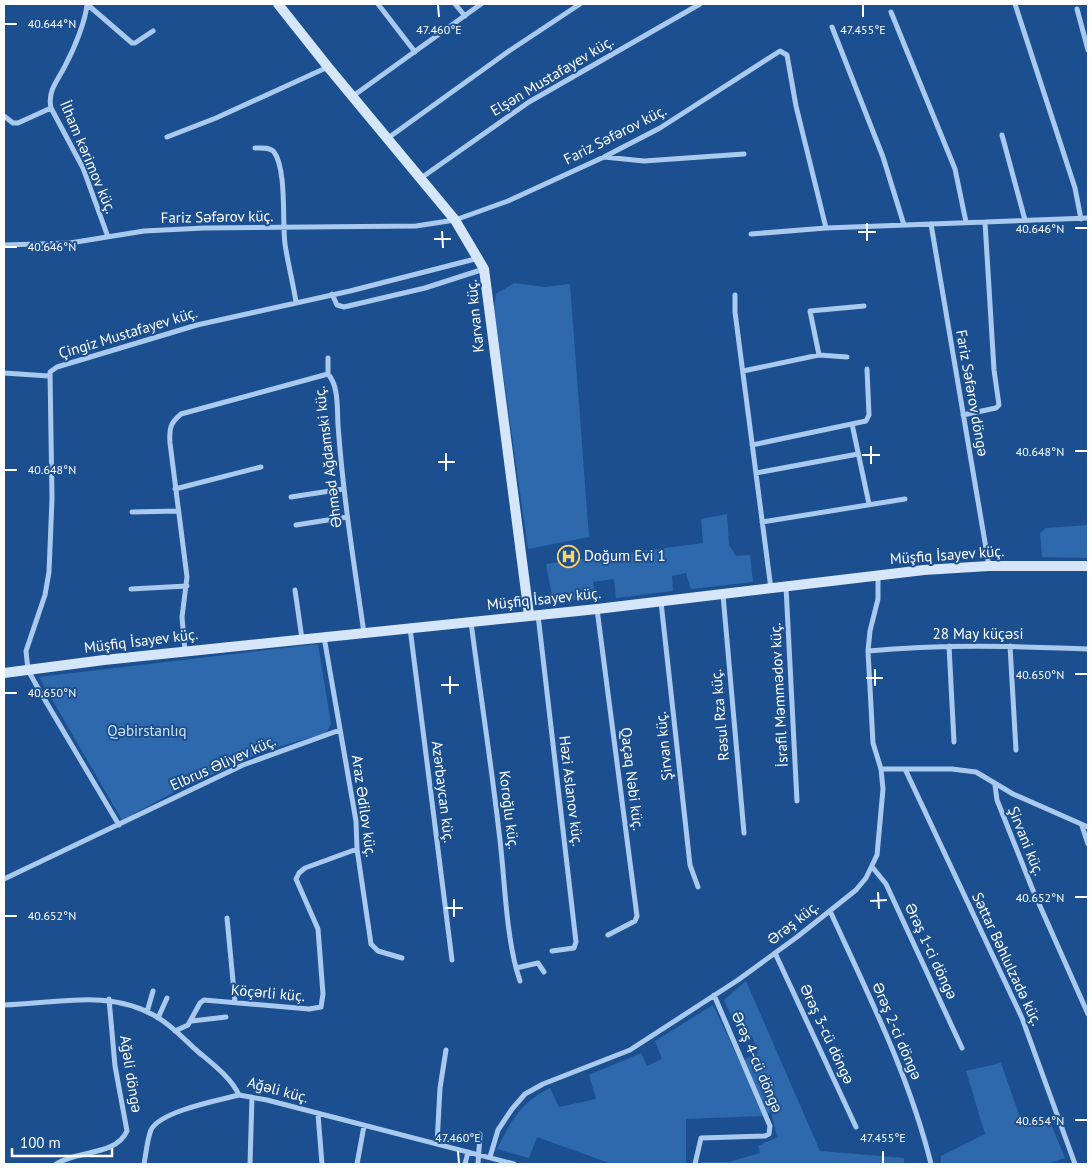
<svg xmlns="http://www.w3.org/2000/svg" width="1092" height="1168" font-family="'PT Sans',sans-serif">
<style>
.green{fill:#2e69ad}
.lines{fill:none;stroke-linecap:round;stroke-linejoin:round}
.street{stroke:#a9c9ee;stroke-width:5}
.secondary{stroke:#d6e6fa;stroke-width:10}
.ticks{fill:none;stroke:#fff;stroke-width:2}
.labels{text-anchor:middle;stroke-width:4;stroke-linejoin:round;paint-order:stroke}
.street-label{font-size:15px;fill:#fff;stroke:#1b4f8f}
.poi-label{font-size:15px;fill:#fff;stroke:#1b4f8f;text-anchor:start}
.park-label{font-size:15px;fill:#cfe3fa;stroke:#1b4f8f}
.ticks-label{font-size:12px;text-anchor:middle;fill:#fff;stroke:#1b4f8f;stroke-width:4;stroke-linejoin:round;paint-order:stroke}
</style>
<rect width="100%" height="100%" fill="#1b4f8f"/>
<!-- green -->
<path class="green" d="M514 283 545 287 570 284 589 537 528 549 494 309 496 294Z
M727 514 729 545 736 556 750 555 753 582 691 589 686 573 672 576 673 591 616 598 614 579 593 582 596 598 553 601 546 564 703 543 701 519Z
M1088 525V558L1042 557 1040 533 1046 528Z
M318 644 331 724 326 733 264 751 176 791 122 820 39 677Z
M746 981 820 1151 904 1158V1164H702V1162H729L760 1153 758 1146 777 1137 771 1112 762 1116 686 1119V1164H612L537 1137 529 1158 497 1149C512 1120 520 1103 550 1088L559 1107 596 1099 589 1075 641 1053 647 1066 662 1059 655 1041 713 1005 740 1062 758 1053 752 1036 743 1041 724 1000Z
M1001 1063 1023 1126 1048 1117 1065 1158 1046 1164H941V1156L985 1134 966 1071Z"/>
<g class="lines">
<!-- street -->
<path class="street" d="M87 4C86 20 74 49 66 64 59 79 47 90 51 108L83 168 108 237
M378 4 415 52
M455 4 465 16
M1015 4 1075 188 1081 219
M88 5 132 43H135L153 31
M1077 9 1088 50
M891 12 955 169 966 222
M832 27 883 157 904 225
M353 96 481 4
M4 116 13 123H18L51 108
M1002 135 1025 220
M167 137 216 118 328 67
M388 138 509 51 580 4
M255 148C261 148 270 147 274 152 287 170 282 222 285 244 288 264 293 283 296 302
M604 157 644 161 744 154
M421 178 529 102 700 4
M931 224 989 566
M751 234 826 228
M4 245 70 243 144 231 204 228 416 226 455 220 508 201 604 157 660 128 780 51 787 55 796 106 826 228 1088 218
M332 294 337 305 344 307 425 288 484 269
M735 295V312L771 589
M819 355 847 357
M743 371 819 355 810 311 864 306
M4 373 49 376
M328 374V358
M963 415 996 408 999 405 994 370 985 222
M852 424 869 504
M752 445 866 421 869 415 867 369
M756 473 858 454
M175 489 261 467
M291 497 343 489
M132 512 178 511
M762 522 905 499
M296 525 347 517
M786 587 797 801
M131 589 187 586
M295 590 302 639
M723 595 744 833
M661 602 690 865 698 887
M597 609 637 916 635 921 608 935
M538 615 576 942 574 948 552 951
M471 622C480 692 491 762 499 832 505 878 505 924 516 968L538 963 544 972
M410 628 452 960
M324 637 356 821 357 849 371 944 378 951 402 958
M949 646 954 742
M1010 646 1016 750
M185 651 182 617 187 577 170 443C169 429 170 423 181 414L328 374C339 386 337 409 338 425 343 495 354 564 364 633
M868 651C941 644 1014 646 1088 649
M881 769H952L976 772 1013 794 1088 827
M905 769 1022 1018 1075 1164
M995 785 997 800 1032 888 1088 1014
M119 825 39 690 28 670 26 651 45 595 49 572 52 499 50 372 57 367 197 325 350 291 479 258
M1082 826 1088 844
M873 868 886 884 962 1048
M4 879 243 765 340 730
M830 911C868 994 909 1075 931 1164
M227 918 235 1002
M775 953 856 1127
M516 968 520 981
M4 1005C56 1004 109 988 157 1017 171 1025 183 1038 195 1049 211 1063 230 1076 239 1095L267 1100 514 1164
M147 1012 153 991
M158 1018 167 998
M192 1021 226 1017
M175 1031 188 1025 200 1003 204 1000 309 1009 321 1007 323 994 318 929 296 879 299 873 305 868 357 849
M318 1114 322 1164
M437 1144 440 1088 446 1050
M490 1157 498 1130 512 1109 525 1094 543 1084 630 1050 738 980 797 937 856 890 866 878 877 855 883 789 881 769 873 743 868 651 870 631 878 599V576
M56 1164C77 1150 116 1156 127 1131L115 1066 109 999
M144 1164C146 1154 147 1140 151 1130 160 1111 220 1100 239 1095
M250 1164 252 1097
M357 1164 364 1126
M465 1164 468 1152
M478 1164 480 1134
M695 1164 701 1138 765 1136 769 1134 770 1126 714 995"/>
<!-- secondary -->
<path class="secondary" d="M278 4 328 67 455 220 484 269 529 615
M4 673 104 660 597 609 924 570 989 566H1088"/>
</g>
<!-- ticks -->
<path class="ticks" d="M438 5 439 17M863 5V17M5 24H17M867 223V241M1075 228H1087M442 231 443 248M858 232H876M434 239H451M5 247H17M871 446V464M1075 451H1087M446 453V471M862 455H880M438 462H455M5 470H17M875 669V686M1075 674H1087M450 676V694M866 678H883M441 685H459M5 693H17M878 892 879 909M1075 897H1087M454 899V917M870 901 887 900M445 908H463M5 916H17M1075 1120H1087M458 1151 459 1163M883 1151V1163"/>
<!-- icons -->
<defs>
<symbol id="hospital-ring" viewBox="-11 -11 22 22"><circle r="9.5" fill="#1b4f8f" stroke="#ffd166" stroke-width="1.5"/><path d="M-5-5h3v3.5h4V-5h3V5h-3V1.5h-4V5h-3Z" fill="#ffd166"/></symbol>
</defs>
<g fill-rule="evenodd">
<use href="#hospital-ring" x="556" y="544" width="25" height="25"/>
</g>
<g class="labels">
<!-- street labels -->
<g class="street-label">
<text transform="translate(552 76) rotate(-31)" y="5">Elşən Mustafayev küç.</text>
<text transform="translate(615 135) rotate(-27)" y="5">Fariz Səfərov küç.</text>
<text transform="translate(88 157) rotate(67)" y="5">İlham kərimov küç.</text>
<text transform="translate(217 217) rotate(-1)" y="5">Fariz Səfərov küç.</text>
<text transform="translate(475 316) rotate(-96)" y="5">Karvan küç.</text>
<text transform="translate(128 333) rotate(-17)" y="5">Çingiz Mustafayev küç.</text>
<text transform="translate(972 393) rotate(80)" y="5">Fariz Səfərov döngə</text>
<text transform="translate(328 457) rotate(-97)" y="5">Əhməd Ağdamski küç.</text>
<text transform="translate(947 555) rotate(-4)" y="5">Müşfiq İsayev küç.</text>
<text transform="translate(544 599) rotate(-6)" y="5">Müşfiq İsayev küç.</text>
<text x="978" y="639">28 May küçəsi</text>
<text transform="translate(141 641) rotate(-7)" y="5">Müşfiq İsayev küç.</text>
<text transform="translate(779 695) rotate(-93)" y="5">İsrafil Məmmədov küç.</text>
<text transform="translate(720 715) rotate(-95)" y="5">Rəsul Rza küç.</text>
<text transform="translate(664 746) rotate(-96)" y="5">Şirvan küç.</text>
<text transform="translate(223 763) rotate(-24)" y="5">Elbrus Əliyev küç.</text>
<text transform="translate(632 779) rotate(83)" y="5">Qaçaq Nəbi küç.</text>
<text transform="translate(571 791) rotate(83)" y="5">Həzi Aslanov küç.</text>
<text transform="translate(443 792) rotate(83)" y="5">Azərbaycan küç.</text>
<text transform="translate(364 806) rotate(82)" y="5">Araz Ədilov küç.</text>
<text transform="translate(509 810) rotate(83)" y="5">Koroğlu küç.</text>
<text transform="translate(1026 841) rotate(68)" y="5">Şirvani küç.</text>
<text transform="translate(793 923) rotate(-38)" y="5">Ərəş küç.</text>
<text transform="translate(931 951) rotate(65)" y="5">Ərəş 1-ci döngə</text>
<text transform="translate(1007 959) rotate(65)" y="5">Səttar Bəhlulzadə küç.</text>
<text transform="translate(268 993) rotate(5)" y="5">Köçərli küç.</text>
<text transform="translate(897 1031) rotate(67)" y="5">Ərəş 2-ci döngə</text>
<text transform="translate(827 1034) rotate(65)" y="5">Ərəş 3-cü döngə</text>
<text transform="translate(757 1062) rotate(67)" y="5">Ərəş 4-cü döngə</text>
<text transform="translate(131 1074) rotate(81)" y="5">Ağəli döngə</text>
<text transform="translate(278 1090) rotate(15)" y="5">Ağəli küç.</text>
</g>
<!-- poi labels -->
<g class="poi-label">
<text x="584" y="561">Doğum Evi 1</text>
</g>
<!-- park labels -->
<g class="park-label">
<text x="147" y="736">Qəbirstanlıq</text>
</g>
</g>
<g class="ticks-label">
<text x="52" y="28">40.644°N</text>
<text x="439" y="34">47.460°E</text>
<text x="863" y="34">47.455°E</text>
<text x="1040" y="233">40.646°N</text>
<text x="52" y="251">40.646°N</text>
<text x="1040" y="456">40.648°N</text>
<text x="52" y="474">40.648°N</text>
<text x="1040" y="679">40.650°N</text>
<text x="52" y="697">40.650°N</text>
<text x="1040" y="902">40.652°N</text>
<text x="52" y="920">40.652°N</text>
<text x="1040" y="1125">40.654°N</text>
<text x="458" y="1142">47.460°E</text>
<text x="883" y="1142">47.455°E</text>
</g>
<!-- border -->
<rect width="1092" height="1168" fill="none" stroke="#ffffff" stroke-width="10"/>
<!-- scale -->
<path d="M12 1148v8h100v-8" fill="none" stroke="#ffffff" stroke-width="2.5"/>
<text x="20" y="1148" font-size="15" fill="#ffffff" stroke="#1b4f8f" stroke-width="4" paint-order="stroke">100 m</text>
</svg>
